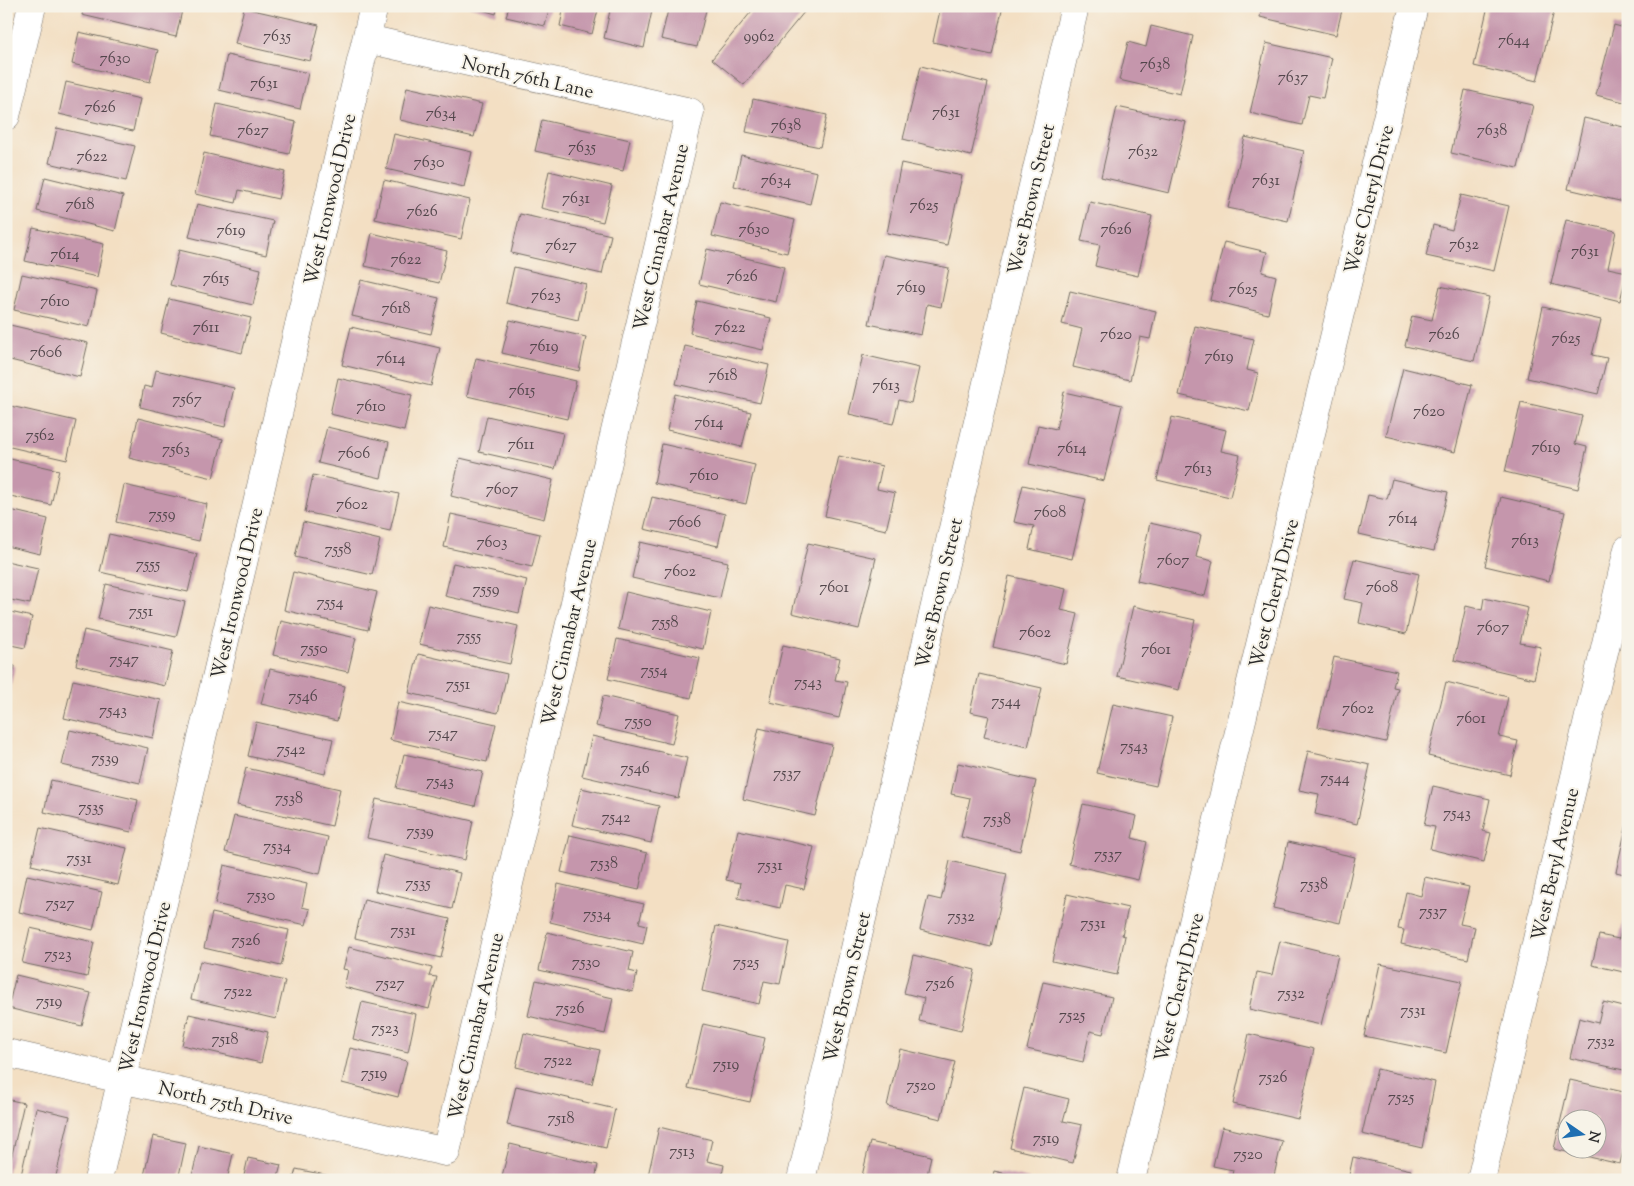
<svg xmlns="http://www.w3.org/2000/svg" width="1634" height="1186" font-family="'Sorts Mill Goudy',serif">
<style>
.building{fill:#c596ac;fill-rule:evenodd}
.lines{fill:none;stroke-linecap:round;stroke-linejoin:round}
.street-casing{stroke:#716a60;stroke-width:29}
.street{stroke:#fff;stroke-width:28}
.labels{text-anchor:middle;stroke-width:4;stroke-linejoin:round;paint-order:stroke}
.number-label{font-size:16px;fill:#52464b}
.street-label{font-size:19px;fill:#2b2b2b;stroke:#f7f3e8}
</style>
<rect width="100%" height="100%" fill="#f7f3e8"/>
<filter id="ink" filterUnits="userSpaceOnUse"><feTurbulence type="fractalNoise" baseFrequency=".02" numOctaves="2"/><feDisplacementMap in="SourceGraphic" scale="10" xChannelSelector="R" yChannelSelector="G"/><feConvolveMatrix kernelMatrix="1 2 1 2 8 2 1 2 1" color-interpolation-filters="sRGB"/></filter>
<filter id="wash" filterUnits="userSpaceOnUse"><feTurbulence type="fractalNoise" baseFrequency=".0096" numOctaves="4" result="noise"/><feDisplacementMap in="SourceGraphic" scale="20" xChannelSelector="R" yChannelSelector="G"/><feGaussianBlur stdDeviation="1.12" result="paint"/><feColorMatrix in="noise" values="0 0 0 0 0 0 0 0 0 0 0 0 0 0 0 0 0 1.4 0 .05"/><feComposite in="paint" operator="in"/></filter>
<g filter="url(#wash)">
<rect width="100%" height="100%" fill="#f3dfc3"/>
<g id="blocks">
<!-- building -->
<path class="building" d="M84 6H183L176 37 82 15Z
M468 6H498L496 14Z
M509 6H550L545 26 506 17Z
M564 6H599L592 34 560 26Z
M611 6H653L644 48 604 38Z
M669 6H707L697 47 661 39Z
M756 6H799L805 11 744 85 712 59Z
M941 6H1003L992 55 933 42Z
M1262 6H1343L1336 35 1260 17Z
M1488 6H1533L1554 11 1537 81 1474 66Z
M244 8 319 25 310 61 235 44Z
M1614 25 1628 29V103L1596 95Z
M1151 26 1193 36 1180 94 1119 80 1128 42 1146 47Z
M79 32 158 50 150 82 72 64Z
M1266 43 1332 58 1323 98 1309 95 1302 125 1250 113Z
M227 55 308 73 300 109 219 90Z
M921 66 988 83 971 156 903 139Z
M66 82 140 99 133 131 59 114Z
M407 87 482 104 474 137 400 120Z
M1465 90 1533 105 1518 168 1451 153Z
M753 99 827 115 820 147 746 132Z
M217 104 296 122 289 154 210 136Z
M1117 107 1186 122 1169 193 1101 177Z
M1584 118 1628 128V203L1568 189Z
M542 120 630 140 623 171 535 151Z
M57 128 135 146 126 181 49 163Z
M394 134 472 152 464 187 386 169Z
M1245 137 1304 151 1288 221 1228 208Z
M204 153 285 172 278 199 239 190 236 203 195 194Z
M741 155 817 172 810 204 734 186Z
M901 163 962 176 947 245 887 233Z
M549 171 612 186 603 222 541 208Z
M45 177 123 196 115 231 37 211Z
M384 180 470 200 461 239 375 219Z
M1461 195 1509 206 1494 271 1426 256 1433 225 1452 230Z
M720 202 795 220 787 253 712 236Z
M1090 202 1152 216 1138 276 1095 266 1100 245 1081 241Z
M197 204 273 221 266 255 189 237Z
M520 214 611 235 602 274 511 253Z
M1566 220 1616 231 1608 268 1627 272 1620 301 1551 284Z
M33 228 104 244 97 277 25 261Z
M372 233 447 251 439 283 365 266Z
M1224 242 1267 252 1262 272 1276 276 1268 314 1210 300Z
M707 249 784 267 776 302 699 284Z
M179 250 261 269 253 305 170 285Z
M884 255 949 268 941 307 927 304 921 335 869 324Z
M514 267 586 284 578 320 506 303Z
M22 274 97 291 89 327 14 310Z
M361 280 439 298 431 334 352 316Z
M1440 286 1489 297 1474 361 1405 346 1412 316 1432 320Z
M1070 291 1156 311 1150 339 1140 337 1130 380 1073 367 1082 329 1062 324Z
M169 299 251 318 242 353 161 333Z
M697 301 771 318 763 350 690 333Z
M1543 307 1601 320 1592 355 1607 358 1598 394 1527 378Z
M510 320 586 337 579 371 502 353Z
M10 325 88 343 80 377 6 359V342Z
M1195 326 1254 339 1247 370 1258 373 1249 411 1179 395Z
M351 327 440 348 431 386 342 365Z
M685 346 769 365 760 403 676 384Z
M863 355 919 368 911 403 899 400 893 424 849 414Z
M476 358 576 381 567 419 467 396Z
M1403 368 1472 385 1455 452 1386 436Z
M156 370 234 388 225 427 140 407 144 386 152 388Z
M338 378 412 395 404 431 330 414Z
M1064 392 1122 405 1104 481 1029 464 1038 425 1056 429Z
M675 394 751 412 742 447 667 430Z
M1521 402 1582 416 1575 444 1587 447 1578 489 1505 472Z
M6 405 76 421 67 460 6 446Z
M487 416 563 433 555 469 479 452Z
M1172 417 1226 430 1221 451 1240 455 1230 497 1157 480Z
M138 418 223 439 213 478 129 458Z
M327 427 389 442 381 478 318 463Z
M662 444 755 465 746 504 654 483Z
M839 456 882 466 877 489 895 493 886 530 825 516Z
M6 458 59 470 51 505 6 495Z
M460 458 553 480 544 519 451 496Z
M313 475 399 494 390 531 305 512Z
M1392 479 1448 492 1434 551 1359 534 1368 495 1387 499Z
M124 485 207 504 199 541 116 522Z
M1023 485 1086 499 1072 559 1029 549 1034 526 1014 522Z
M652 497 725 514 718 546 644 529Z
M1501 497 1565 512 1549 581 1485 566Z
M6 509 48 519 40 554 6 546Z
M451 514 540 534 532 567 444 547Z
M303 522 380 540 372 575 295 557Z
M1150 523 1201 535 1196 557 1213 561 1205 596 1137 581Z
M109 534 197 554 188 592 100 572Z
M640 542 728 562 720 598 632 578Z
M808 543 876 558 859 629 792 613Z
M1354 559 1419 574 1406 634 1359 623 1363 603 1344 599Z
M6 561 38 568 30 604 6 599Z
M453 563 527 580 519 613 445 596Z
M293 572 377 592 368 630 284 610Z
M1009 576 1066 589 1061 610 1078 614 1066 664 993 647Z
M106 584 185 602 176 637 98 619Z
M626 592 711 612 703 649 618 629Z
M1484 598 1528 608 1520 643 1541 647 1534 679 1454 660 1466 606 1482 610Z
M428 605 518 626 510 664 419 644Z
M1133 606 1195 620 1179 690 1117 676Z
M6 611 32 617 25 648 6 644Z
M281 621 356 638 348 672 273 655Z
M84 630 173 651 165 686 76 665Z
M617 639 700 658 691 698 608 679Z
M783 645 840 658 835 680 847 682 839 718 770 702Z
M418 654 507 674 498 713 409 693Z
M1334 657 1397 671 1393 687 1398 688 1386 742 1318 727Z
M6 664 15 666 7 703H6Z
M270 669 345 686 337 721 261 704Z
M979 674 1042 688 1028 747 984 737 989 716 970 712Z
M73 680 161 700 153 738 64 718Z
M1446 682 1508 697 1499 737 1518 741 1510 775 1428 756Z
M603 696 679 714 672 744 596 726Z
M398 702 496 724 487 762 390 740Z
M1113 704 1172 717 1156 786 1097 773Z
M256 722 333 739 325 774 248 756Z
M759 728 832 745 815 816 743 799Z
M70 730 148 748 140 783 62 765Z
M592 736 687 758 678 798 582 776Z
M1308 751 1370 765 1357 824 1315 814 1319 794 1299 790Z
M404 754 483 772 475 806 396 788Z
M958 763 1036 781 1020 851 961 837 970 798 951 794Z
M246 768 340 789 332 826 237 805Z
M51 780 138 800 131 832 44 812Z
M1433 786 1490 799 1483 831 1491 833 1484 862 1430 849 1435 827 1424 825Z
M581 788 659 806 651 843 572 825Z
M376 799 473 821 465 860 367 838Z
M1083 804 1137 816 1132 838 1147 842 1138 880 1069 864Z
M234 816 328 837 320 874 225 852Z
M1627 823H1628V875L1616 872Z
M40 828 127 848 118 885 31 865Z
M738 830 814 847 804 889 785 885 780 908 738 898 741 883 726 880Z
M570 835 647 853 639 890 561 872Z
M1288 842 1355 857 1340 923 1273 908Z
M383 855 460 873 452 909 375 891Z
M950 861 1007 874 991 947 920 930 928 897 941 900Z
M224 865 307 884 302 907 310 909 306 925 215 904Z
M27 875 102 892 93 930 19 912Z
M1425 877 1469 887 1460 924 1475 927 1468 959 1401 944 1404 930 1398 929 1406 892 1421 896Z
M558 884 644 904 639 923 647 925 643 944 550 922Z
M1067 894 1128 908 1122 935 1125 936 1117 975 1052 961Z
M364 899 450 919 441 958 355 938Z
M1627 904 1628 973 1592 965 1599 935 1619 939Z
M212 913 289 930 281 966 204 948Z
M716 926 789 942 780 984 764 981 759 1004 702 991Z
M30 928 94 942 87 977 22 963Z
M547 932 633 952 629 971 637 973 633 992 539 970Z
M1280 941 1338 955 1321 1025 1249 1009 1257 972 1272 975Z
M349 947 432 968 429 976 437 977 429 1009 344 987 348 970 343 969Z
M913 955 975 970 961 1031 919 1021 924 998 904 993Z
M200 961 285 981 276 1019 191 999Z
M1380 964 1462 981 1446 1053 1364 1036Z
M16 975 91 993 82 1026 8 1008Z
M536 980 613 998 605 1034 528 1016Z
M1043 982 1112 997 1103 1034 1090 1031 1083 1062 1027 1049Z
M362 1002 416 1014 408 1052 353 1039Z
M1603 1002 1628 1008V1071L1570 1058 1579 1018 1598 1023Z
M189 1014 268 1032 261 1063 182 1045Z
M703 1024 765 1038 750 1102 688 1088Z
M524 1033 600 1050 592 1084 516 1067Z
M1249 1034 1314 1049 1298 1119 1233 1104Z
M350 1048 407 1061 398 1097 342 1083Z
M900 1049 955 1062 941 1119 887 1106Z
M1377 1069 1435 1082 1422 1148 1362 1134Z
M1570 1080 1628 1093V1128L1620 1164 1554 1149ZM1566 1118H1596V1148H1566Z
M516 1086 615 1109 606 1148 507 1125Z
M1024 1088 1069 1099 1063 1121 1082 1125 1073 1163 1010 1148Z
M6 1099 24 1103 7 1176H6Z
M36 1108 70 1116 55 1180H20Z
M659 1127 712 1140 707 1161 724 1165 721 1180H647Z
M1222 1127 1282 1141 1273 1180H1231L1233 1170 1213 1166Z
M153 1136 186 1143 178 1180H143Z
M870 1142 931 1156 926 1180H861Z
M510 1144 598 1165 595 1180H519L502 1176Z
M199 1146 233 1154 227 1180H191Z
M1353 1157 1411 1170 1409 1180H1348Z
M248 1158 281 1165 277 1180H243Z
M296 1169 330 1176 329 1180H293Z
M994 1171 1029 1179V1180H992Z"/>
</g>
</g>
<g filter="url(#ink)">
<use href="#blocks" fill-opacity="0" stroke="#716a60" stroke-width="1"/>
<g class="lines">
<defs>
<path id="street" d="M6 116 32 6
M6 1053 446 1152 690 112 367 39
M98 1180 374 6
M801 1180 1075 6
M1131 1180 1414 6
M1481 1180 1628 549"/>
</defs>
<!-- street casing -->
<use href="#street" class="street-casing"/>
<!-- street -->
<use href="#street" class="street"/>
</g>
</g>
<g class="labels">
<!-- number labels -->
<g class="number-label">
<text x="277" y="41">7635</text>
<text x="759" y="41">9962</text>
<text x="1514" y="45">7644</text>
<text x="115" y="63">7630</text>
<text x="1155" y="69">7638</text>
<text x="1293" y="82">7637</text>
<text x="264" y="88">7631</text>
<text x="100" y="112">7626</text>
<text x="946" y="117">7631</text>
<text x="441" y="118">7634</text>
<text x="786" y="130">7638</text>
<text x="253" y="135">7627</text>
<text x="1492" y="135">7638</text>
<text x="582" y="152">7635</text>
<text x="1143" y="156">7632</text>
<text x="92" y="161">7622</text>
<text x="429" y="167">7630</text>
<text x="776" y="185">7634</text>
<text x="1266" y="185">7631</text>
<text x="576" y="203">7631</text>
<text x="80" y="209">7618</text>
<text x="924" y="210">7625</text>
<text x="422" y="216">7626</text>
<text x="754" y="234">7630</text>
<text x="1116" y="234">7626</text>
<text x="231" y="235">7619</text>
<text x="1464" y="249">7632</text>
<text x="561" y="250">7627</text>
<text x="1585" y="256">7631</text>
<text x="65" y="259">7614</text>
<text x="406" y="264">7622</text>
<text x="742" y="281">7626</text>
<text x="216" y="283">7615</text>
<text x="911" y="292">7619</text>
<text x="1243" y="294">7625</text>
<text x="546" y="300">7623</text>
<text x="55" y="306">7610</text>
<text x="396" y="313">7618</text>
<text x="206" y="332">7611</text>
<text x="730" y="332">7622</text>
<text x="1116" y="339">7620</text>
<text x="1444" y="339">7626</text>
<text x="1566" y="343">7625</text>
<text x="544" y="351">7619</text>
<text x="46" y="357">7606</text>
<text x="1219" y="361">7619</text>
<text x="391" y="363">7614</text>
<text x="723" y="380">7618</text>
<text x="886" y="390">7613</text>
<text x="522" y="395">7615</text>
<text x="187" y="404">7567</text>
<text x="371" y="411">7610</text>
<text x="1429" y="416">7620</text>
<text x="709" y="427">7614</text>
<text x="40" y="440">7562</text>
<text x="521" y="449">7611</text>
<text x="1546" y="452">7619</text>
<text x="1072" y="453">7614</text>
<text x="176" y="454">7563</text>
<text x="354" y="458">7606</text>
<text x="1198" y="473">7613</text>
<text x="704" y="480">7610</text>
<text x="502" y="494">7607</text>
<text x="352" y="509">7602</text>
<text x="1050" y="517">7608</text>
<text x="162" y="519">7559</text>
<text x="1403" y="523">7614</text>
<text x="685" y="527">7606</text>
<text x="1525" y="545">7613</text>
<text x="492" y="547">7603</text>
<text x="338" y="554">7558</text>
<text x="1173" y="565">7607</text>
<text x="148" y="569">7555</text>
<text x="680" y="576">7602</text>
<text x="834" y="592">7601</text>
<text x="1382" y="592">7608</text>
<text x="486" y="594">7559</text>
<text x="330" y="607">7554</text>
<text x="141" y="616">7551</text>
<text x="665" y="627">7558</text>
<text x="1493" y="632">7607</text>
<text x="1035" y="637">7602</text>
<text x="469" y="641">7555</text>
<text x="314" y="653">7550</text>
<text x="1156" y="654">7601</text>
<text x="124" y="664">7547</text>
<text x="654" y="675">7554</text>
<text x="808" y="687">7543</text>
<text x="458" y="689">7551</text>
<text x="303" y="701">7546</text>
<text x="1006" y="706">7544</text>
<text x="1358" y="713">7602</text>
<text x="113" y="715">7543</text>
<text x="1471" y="723">7601</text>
<text x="638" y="726">7550</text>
<text x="443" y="738">7547</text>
<text x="1134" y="751">7543</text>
<text x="291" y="754">7542</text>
<text x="105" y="763">7539</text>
<text x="635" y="773">7546</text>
<text x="787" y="778">7537</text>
<text x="1335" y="783">7544</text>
<text x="440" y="786">7543</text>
<text x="289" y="803">7538</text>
<text x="91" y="812">7535</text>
<text x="1457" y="818">7543</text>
<text x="616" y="822">7542</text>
<text x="997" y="824">7538</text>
<text x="420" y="836">7539</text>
<text x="277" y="851">7534</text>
<text x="1108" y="859">7537</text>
<text x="79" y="863">7531</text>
<text x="604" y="868">7538</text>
<text x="770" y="870">7531</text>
<text x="418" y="888">7535</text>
<text x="1314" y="889">7538</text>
<text x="261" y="900">7530</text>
<text x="60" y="908">7527</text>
<text x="1433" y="916">7537</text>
<text x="597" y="919">7534</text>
<text x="961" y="921">7532</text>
<text x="1093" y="928">7531</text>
<text x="403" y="935">7531</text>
<text x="246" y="945">7526</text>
<text x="58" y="959">7523</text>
<text x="586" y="967">7530</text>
<text x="746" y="967">7525</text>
<text x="390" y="988">7527</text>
<text x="940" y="988">7526</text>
<text x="238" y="996">7522</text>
<text x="1291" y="998">7532</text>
<text x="49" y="1006">7519</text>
<text x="570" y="1013">7526</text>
<text x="1413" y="1015">7531</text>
<text x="1072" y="1020">7525</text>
<text x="385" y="1033">7523</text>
<text x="225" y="1044">7518</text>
<text x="1601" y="1046">7532</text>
<text x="558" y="1065">7522</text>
<text x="726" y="1069">7519</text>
<text x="374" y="1078">7519</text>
<text x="1273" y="1082">7526</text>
<text x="921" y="1090">7520</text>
<text x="1401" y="1102">7525</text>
<text x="561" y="1123">7518</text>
<text x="1046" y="1143">7519</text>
<text x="682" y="1156">7513</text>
<text x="1248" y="1159">7520</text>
</g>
<!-- street labels -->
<g class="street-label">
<text transform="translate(528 76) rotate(13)" y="7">North 76th Lane</text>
<text transform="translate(329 199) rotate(-77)" y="7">West Ironwood Drive</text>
<text transform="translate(1030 199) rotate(-77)" y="7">West Brown Street</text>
<text transform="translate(1368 199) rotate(-76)" y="7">West Cheryl Drive</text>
<text transform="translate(660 237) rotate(-77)" y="7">West Cinnabar Avenue</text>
<text transform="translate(236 593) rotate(-77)" y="7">West Ironwood Drive</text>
<text transform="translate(938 593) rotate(-77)" y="7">West Brown Street</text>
<text transform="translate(1273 593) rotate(-76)" y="7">West Cheryl Drive</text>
<text transform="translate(568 632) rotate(-77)" y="7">West Cinnabar Avenue</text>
<text transform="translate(1554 864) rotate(-77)" y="7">West Beryl Avenue</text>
<text transform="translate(144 987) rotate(-77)" y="7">West Ironwood Drive</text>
<text transform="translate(846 987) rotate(-77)" y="7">West Brown Street</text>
<text transform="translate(1178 987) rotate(-76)" y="7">West Cheryl Drive</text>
<text transform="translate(475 1026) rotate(-77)" y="7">West Cinnabar Avenue</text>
<text transform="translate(226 1102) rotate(13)" y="7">North 75th Drive</text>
</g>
</g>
<!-- margin -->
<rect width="1634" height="1186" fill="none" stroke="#f7f3e8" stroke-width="25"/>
<!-- north arrow -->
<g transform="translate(1582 1134) rotate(103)"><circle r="24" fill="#f7f3e8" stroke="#a5a39c"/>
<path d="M0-4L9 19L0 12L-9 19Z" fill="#1f6fb2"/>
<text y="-8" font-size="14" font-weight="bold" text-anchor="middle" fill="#2b2b2b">N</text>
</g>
</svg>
